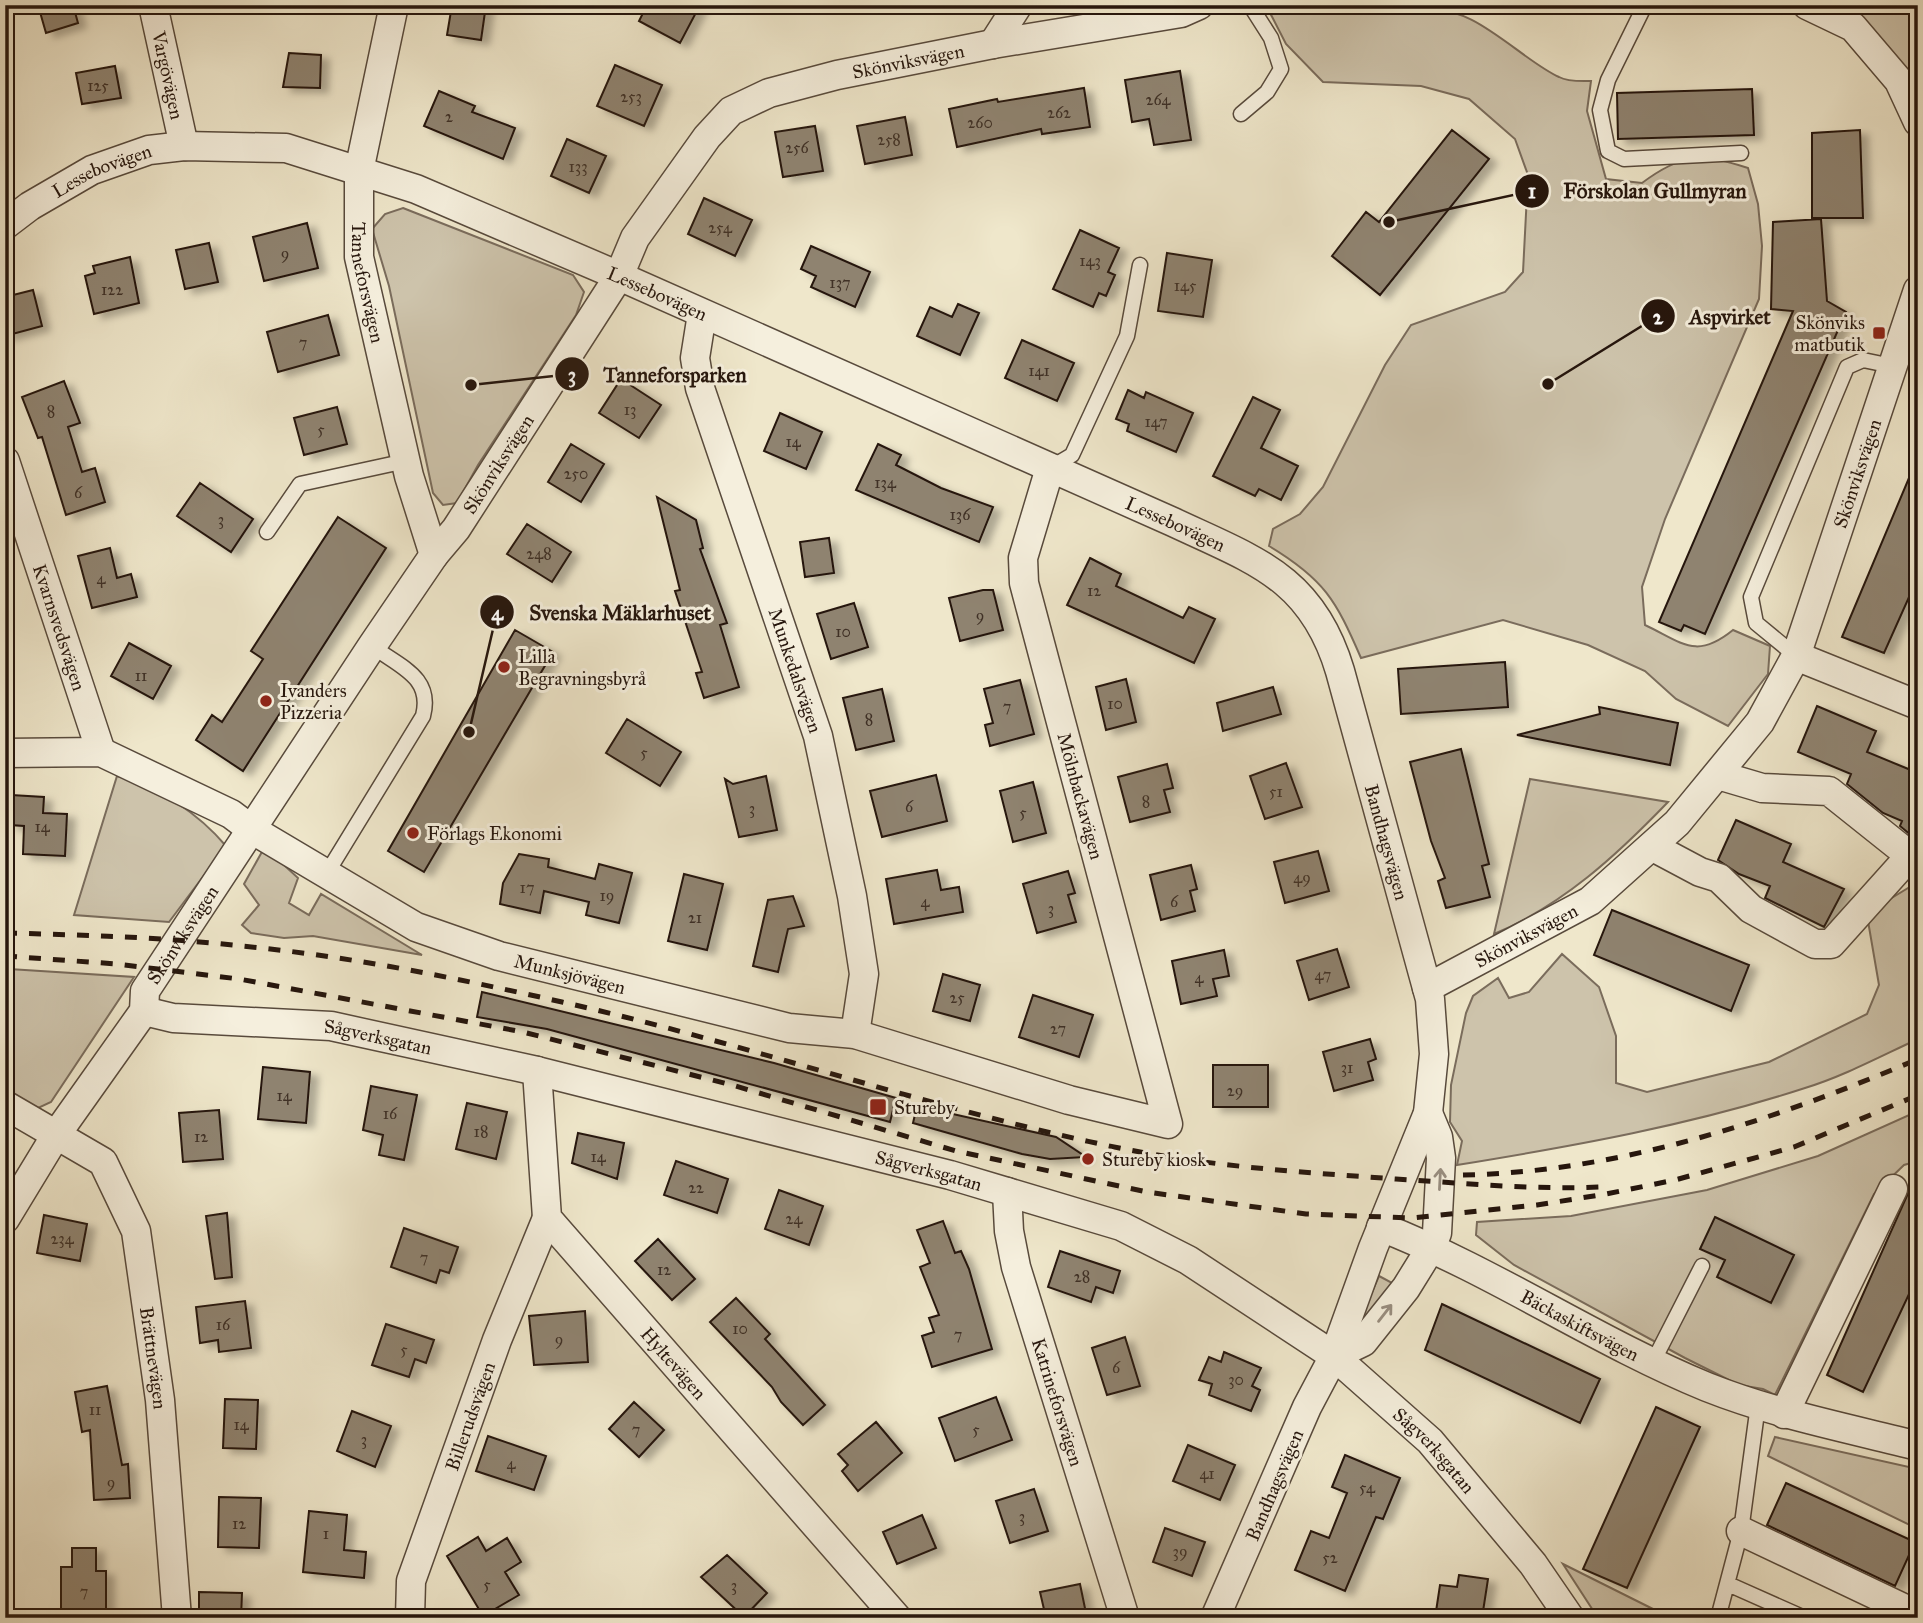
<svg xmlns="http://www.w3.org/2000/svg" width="1923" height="1623" font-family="'IM FELL Great Primer',serif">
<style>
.green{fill:#cdc3ab;stroke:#7a6c5c;stroke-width:2}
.building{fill:#8f8370;stroke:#26160d;stroke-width:2;filter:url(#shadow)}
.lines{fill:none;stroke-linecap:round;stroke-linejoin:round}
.lane-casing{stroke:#584a3c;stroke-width:17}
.street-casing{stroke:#584a3c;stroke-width:31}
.lane{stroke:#f5efdd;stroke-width:14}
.street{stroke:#f5efdd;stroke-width:28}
.rail{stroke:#26160d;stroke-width:5;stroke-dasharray:12 12;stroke-linecap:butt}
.oneway{stroke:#988d7f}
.poi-dot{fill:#8f2418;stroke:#f5efdd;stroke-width:2.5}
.labels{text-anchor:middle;stroke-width:6;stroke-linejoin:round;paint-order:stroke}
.number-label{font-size:16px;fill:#403126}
.street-label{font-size:19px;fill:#26160d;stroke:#f5efdd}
.poi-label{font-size:19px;fill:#26160d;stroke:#f5efdd;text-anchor:start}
.leader{fill:none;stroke:#26160d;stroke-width:2.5}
.callout-dot{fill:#26160d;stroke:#f5efdd;stroke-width:2.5}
.mark-label{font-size:21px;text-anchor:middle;font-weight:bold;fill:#fff}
.callout-label{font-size:21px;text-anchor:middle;font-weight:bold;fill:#26160d;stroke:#f5efdd;stroke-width:6;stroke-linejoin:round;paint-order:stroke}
</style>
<defs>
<filter id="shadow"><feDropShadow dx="8" dy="4.5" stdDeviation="3.5" flood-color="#0004"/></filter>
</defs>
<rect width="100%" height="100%" fill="#efe7cb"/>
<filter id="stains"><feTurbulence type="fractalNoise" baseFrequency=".00286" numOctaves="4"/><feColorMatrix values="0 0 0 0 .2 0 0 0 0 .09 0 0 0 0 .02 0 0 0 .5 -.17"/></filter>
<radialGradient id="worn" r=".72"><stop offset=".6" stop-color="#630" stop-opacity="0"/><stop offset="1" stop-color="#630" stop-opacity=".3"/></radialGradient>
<!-- green -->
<path class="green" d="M1266 5H1418L1427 12C1469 0 1521 60 1559 77 1568 82 1581 81 1591 81L1587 111 1606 179 1642 183C1682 153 1701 153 1748 168L1758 204 1762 246 1759 299 1665 519 1642 587 1645 625C1683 643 1696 660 1733 630L1770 646 1768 674 1728 726 1676 699 1645 671 1588 645 1503 620 1361 658C1336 600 1324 579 1269 546L1273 529 1300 514 1323 487 1385 365 1411 325 1505 292 1523 272 1528 175 1515 139 1469 99 1421 86 1323 82 1286 44Z
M1822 5H1918V105Z
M403 208 573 275 584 292 576 315 478 465 457 503 443 505 433 493 389 286 372 229 385 214Z
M117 776C158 786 199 814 226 846L169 922 74 915Z
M1530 779 1668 802C1617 855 1563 905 1494 934Z
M263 850 271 853 298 878 289 903 309 915 321 894 422 955 313 936 284 938 251 933 242 925 259 905 244 884Z
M1918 882V1039C1881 1056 1844 1076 1805 1088 1692 1125 1574 1146 1457 1165L1462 1141 1450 1122 1451 1085 1466 1013 1473 996 1498 978 1509 998 1529 992 1562 954 1599 987 1616 1036V1083L1647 1092 1769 1062 1867 1014 1879 985 1868 921 1890 899Z
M9 969 134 977 51 1102 36 1109 5 1097V987Z
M1918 1111V1161L1904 1165 1874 1194 1775 1395 1763 1389 1739 1385 1685 1358 1514 1265 1476 1235 1477 1222 1571 1216 1707 1190 1818 1156Z
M1379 1276 1396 1285 1352 1337Z
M1775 1437 1918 1469V1529L1768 1456Z
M1563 1564 1671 1618H1598Z"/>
<!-- building -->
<path class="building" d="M38 5H73L78 23 46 33Z
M452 5H486L481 40 447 35Z
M647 5H700L680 43 639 21Z
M289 53 321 55 320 88 283 87Z
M615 65 662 85 644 126 597 106Z
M115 66 121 98 82 104 76 73Z
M1180 71 1191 140 1154 145 1149 119 1132 122 1125 80Z
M1084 88 1090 127 1042 134 1041 129 957 147 949 109 997 99 998 102Z
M1752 89 1754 135 1618 139 1617 93Z
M439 91 475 106 472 112 515 128 503 159 424 126Z
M905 117 912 155 865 164 857 126Z
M815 126 823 171 783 177 775 132Z
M1452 130 1489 159 1380 295 1332 256 1366 212 1379 222Z
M1860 130 1863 218H1812V133Z
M567 139 606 156 589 193 551 176Z
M704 198 752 220 735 256 688 234Z
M1821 219 1827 301 1846 312 1705 634 1684 625 1681 631 1659 622 1793 311 1771 309 1773 222Z
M307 223 318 268 264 281 253 237Z
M1080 230 1119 248 1108 272 1115 275 1106 296 1099 293 1093 307 1053 289Z
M209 243 218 282 185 289 176 250Z
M811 246 870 272 855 307 811 287 816 276 801 269Z
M1167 253 1212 260 1203 317 1158 311Z
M130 257 139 303 94 314 85 276 95 273 93 266Z
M33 290 42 326 5 336V297Z
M958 304 979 313 960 355 917 336 930 307 952 317Z
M328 315 339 355 278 372 267 332Z
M1022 340 1074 363 1057 401 1005 378Z
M621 379 661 405 639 438 599 413Z
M64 381 80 423 68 427 82 472 95 468 105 502 66 515 42 437 38 438 22 397Z
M1128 390 1144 398 1146 392 1193 413 1176 452 1127 431 1129 424 1116 419Z
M1253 397 1280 410 1261 448 1298 466 1281 500 1259 489 1255 496 1213 476Z
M337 407 347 444 304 455 294 418Z
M780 413 822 432 806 469 764 451Z
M571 444 604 464 581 502 548 482Z
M878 444 901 455 896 465 941 488 993 507 979 542 856 490Z
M1917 459 1918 577 1884 653 1842 637Z
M200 483 253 519 231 552 177 516Z
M657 497 696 520 703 548 700 549 727 623 720 625 739 687 704 698 696 673 702 672 675 591 680 590Z
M338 517 386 548 243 771 196 740 212 715 222 722 263 659 251 651Z
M527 524 571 552 552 582 507 554Z
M829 538 834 573 805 577 800 542Z
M110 548 117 578 131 574 137 597 92 608 78 556Z
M1090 558 1121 574 1116 586 1183 618 1189 607 1215 619 1194 663 1067 605Z
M983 590H993L1003 630 960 641 949 598Z
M854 603 868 647 831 659 817 614Z
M515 630 553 652 424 872 388 851Z
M129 643 171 666 153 699 111 676Z
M1505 662 1508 707 1401 714 1398 669Z
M1126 679 1136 722 1106 730 1096 687Z
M1020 680 1034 734 990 746 985 725 993 723 984 689Z
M1273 687 1281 714 1223 731 1217 703Z
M882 689 894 741 856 750 843 698Z
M1817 706 1876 731 1867 752 1918 773V841L1900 826 1902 821 1883 813 1847 784 1851 774 1798 752Z
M1599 707 1678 723 1670 765 1517 735 1600 714Z
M627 719 681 752 660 786 606 753Z
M1461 749 1489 864 1482 866 1490 897 1446 908 1438 881 1445 878 1431 841 1410 762Z
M1286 763 1302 807 1265 819 1250 776Z
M1167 764 1173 788 1164 790 1170 812 1130 822 1118 777Z
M936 775 947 821 882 837 870 791Z
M766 776 777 830 739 837 725 779 733 784Z
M1033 782 1046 833 1013 842 1000 791Z
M11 795 44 797 43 813 67 814 65 856 23 854 24 826 10 825Z
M1736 820 1791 844 1783 862 1844 889 1824 927 1765 898 1770 886 1739 874 1718 860Z
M1318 851 1329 891 1285 903 1274 862Z
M519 854 549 859 548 867 595 879 599 864 632 873 619 923 586 915 589 902 544 891 540 913 500 904 503 883Z
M1191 865 1197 889 1190 891 1195 911 1161 920 1150 875Z
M937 870 941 890 959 887 963 912 894 924 886 879Z
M1068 871 1075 893 1068 895 1076 922 1037 933 1023 884Z
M684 874 723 884 707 950 668 941Z
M793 896 804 926 788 929 778 972 753 966 768 900Z
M1612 910 1749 965 1731 1011 1594 955Z
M1337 949 1349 987 1309 1000 1297 961Z
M1224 950 1229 976 1213 979 1217 996 1181 1004 1172 961Z
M943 974 980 985 970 1021 933 1011Z
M482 992 774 1063 896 1098 890 1122 547 1029 477 1017Z
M1033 995 1093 1015 1079 1057 1019 1037Z
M1370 1039 1376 1059 1368 1062 1373 1080 1334 1091 1323 1052Z
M1213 1065H1268V1107H1213Z
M263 1067 310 1072 306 1123 258 1119Z
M371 1086 417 1095 404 1160 379 1155 383 1135 363 1130Z
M467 1103 507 1112 496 1159 456 1149Z
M917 1106 1056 1137 1086 1157 1050 1159 1022 1154 913 1123Z
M219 1110 223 1159 183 1162 179 1113Z
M578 1133 624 1143 617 1179 572 1163Z
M676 1161 728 1179 717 1213 664 1195Z
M1918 1171V1275L1863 1392 1827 1375Z
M779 1190 823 1206 809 1245 765 1229Z
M227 1213 232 1277 215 1279 206 1216Z
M44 1215 87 1224 80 1261 37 1253Z
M1715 1217 1794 1255 1771 1303 1717 1277 1725 1260 1700 1249Z
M943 1221 955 1253 961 1251 969 1269 992 1349 932 1367 922 1336 934 1332 929 1318 939 1315 920 1267 930 1263 917 1230Z
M404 1228 458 1247 449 1273 440 1270 436 1283 391 1267Z
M658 1239 695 1279 672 1300 635 1261Z
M1060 1251 1120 1271 1113 1293 1096 1287 1091 1302 1048 1287Z
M736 1298 770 1334 765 1339 825 1405 803 1425 781 1402 772 1387 710 1322Z
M245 1301 251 1348 219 1352 218 1340 200 1343 196 1307Z
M1442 1304 1600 1379 1580 1423 1425 1350Z
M585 1311 588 1362 534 1365 529 1316Z
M386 1324 434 1340 426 1363 415 1359 409 1377 372 1365Z
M1125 1337 1140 1386 1107 1395 1092 1348Z
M1224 1352 1261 1368 1252 1386 1260 1390 1251 1411 1209 1395 1212 1384 1199 1380 1209 1357 1221 1362Z
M107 1386 122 1465 128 1464 130 1498 94 1500 90 1430 82 1432 75 1392Z
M996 1397 1012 1440 955 1461 939 1418Z
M225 1399 258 1400 256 1449 223 1448Z
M634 1402 664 1430 639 1457 609 1429Z
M1656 1407 1700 1427 1627 1588 1583 1569Z
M352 1411 391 1426 375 1467 337 1451Z
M876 1422 902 1453 858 1491 842 1471 848 1465 838 1454Z
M488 1436 546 1456 534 1490 476 1471Z
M1188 1445 1235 1465 1220 1500 1173 1481Z
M1345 1455 1400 1478 1383 1519 1376 1517 1345 1591 1295 1570 1311 1531 1329 1538 1347 1493 1332 1487Z
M1786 1483 1915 1542 1895 1586 1767 1525Z
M1034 1489 1048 1531 1010 1543 996 1501Z
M219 1497 261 1498 259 1548 218 1547Z
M309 1511 347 1515 344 1550 366 1552 364 1578 303 1572Z
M922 1515 936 1548 897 1564 883 1532Z
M1165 1528 1205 1542 1192 1576 1153 1562Z
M478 1537 486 1551 507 1538 521 1562 505 1572 519 1595 483 1616 447 1556Z
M72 1548H96V1571H106V1611H61V1567H72Z
M727 1555 767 1593 744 1617 701 1577Z
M1459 1575 1488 1579 1482 1618H1435L1440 1585 1457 1587Z
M1080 1584 1087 1618H1046L1040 1592Z
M199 1592 242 1593 241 1618H199Z"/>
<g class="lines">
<defs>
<path id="lane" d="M1645 5 1608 80 1600 110 1608 151 1624 159 1741 153
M1241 114 1267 92 1281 69 1271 38 1250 5
M1050 468 1072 455 1127 336 1140 265
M267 532 300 484 406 461
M1796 656 1756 623 1751 597 1847 367 1863 360 1892 366
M327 873 423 716C433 677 400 667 372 646
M1654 1360 1702 1266
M1728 1584 1800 1616
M1718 1618 1741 1531 1758 1405"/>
<g id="street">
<path id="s1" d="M153 5 184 146"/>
<path id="s2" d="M394 5 359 171V257L409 476 434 555"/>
<path d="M1807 5 1853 27 1899 81 1918 122"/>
<path d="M993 44 1018 5"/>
<path id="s3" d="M5 225 30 206 92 170 149 150 184 146 286 148 416 189 619 276 1173 522C1254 560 1312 577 1340 671L1430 999 1434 1054 1428 1113 1373 1248 1334 1356 1307 1407 1215 1618"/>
<path id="s4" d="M702 314 695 358 700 388 818 736 852 896 864 974 855 1034"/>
<path id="s5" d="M5 461 101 752"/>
<path d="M1796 656 1918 705"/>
<path id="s6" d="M5 753 101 752 231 814 251 829 416 927 499 956 789 1028 855 1034 1069 1100 1168 1124 1024 583 1023 558 1050 468"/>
<path d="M1718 775 1762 788 1829 791 1918 862"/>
<path d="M1653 847 1700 872 1719 878 1751 909 1815 944H1831L1910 856"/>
<path id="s7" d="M1427 988 1590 901 1677 823 1760 722 1796 656 1918 290"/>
<path id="s8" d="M144 1011 173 1018 331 1026 537 1071 950 1175 1121 1226 1188 1260 1334 1356 1430 1441 1533 1564 1570 1618"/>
<path id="s9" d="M537 1071 547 1218 897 1618"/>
<path id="s10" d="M5 1105 103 1162 136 1231 160 1400 177 1618"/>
<path id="s11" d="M1007 1192 1009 1231 1016 1267 1125 1618"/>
<path id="s12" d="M5 1219 56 1135 144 1011 145 991 372 646 434 555 456 529 619 276 635 238 707 137 731 111 769 93 837 75 993 44 1181 13 1199 5"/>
<path id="s13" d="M1381 1227C1494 1271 1595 1341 1707 1387 1775 1414 1847 1428 1918 1446"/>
<path d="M1334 1356 1363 1342 1406 1288 1432 1246 1437 1233 1441 1158 1438 1137 1428 1113"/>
<path d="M1784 1414 1893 1189"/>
<path d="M1741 1531 1918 1615"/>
<path id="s14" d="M410 1618 411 1581 497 1340 547 1218"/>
</g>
</defs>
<!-- lane casing -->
<use href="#lane" class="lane-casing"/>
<!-- street casing -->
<use href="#street" class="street-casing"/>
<!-- lane -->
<use href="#lane" class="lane"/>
<!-- street -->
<use href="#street" class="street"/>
<!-- rail -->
<path class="rail" d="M5 933C84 935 162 937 241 946 349 956 456 978 562 1002 744 1043 922 1106 1105 1145 1201 1166 1298 1172 1396 1179 1463 1183 1531 1190 1599 1187
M5 956 117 964 239 979 523 1032 732 1085 956 1151 1147 1192 1306 1214 1411 1218 1537 1205 1606 1194 1675 1180 1794 1147 1918 1095
M1463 1175C1621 1172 1774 1120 1918 1059"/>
</g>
<!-- one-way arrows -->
<defs><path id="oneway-shaft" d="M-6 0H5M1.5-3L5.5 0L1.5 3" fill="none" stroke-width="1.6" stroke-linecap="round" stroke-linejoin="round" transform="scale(1.75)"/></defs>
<g class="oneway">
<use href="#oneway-shaft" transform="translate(1440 1179) rotate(-87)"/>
<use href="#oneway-shaft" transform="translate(1385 1313) rotate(-52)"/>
</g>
<!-- markers -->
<g class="poi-dot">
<rect x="1872" y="326" width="14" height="14" rx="3.5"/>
<circle cx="504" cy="667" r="7"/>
<circle cx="266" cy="701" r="7"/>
<circle cx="413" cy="833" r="7"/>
<rect x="869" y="1098" width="18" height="18" rx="3.5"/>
<circle cx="1088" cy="1159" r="7"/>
</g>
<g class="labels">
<!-- number labels -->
<g class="number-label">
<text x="98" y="91">125</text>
<text x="631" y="102">253</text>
<text x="1158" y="105">264</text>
<text x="1059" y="118">262</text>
<text x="449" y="122">2</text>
<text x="980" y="128">260</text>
<text x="889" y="145">258</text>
<text x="797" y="153">256</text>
<text x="578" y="172">133</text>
<text x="720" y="233">254</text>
<text x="285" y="259">9</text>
<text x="1090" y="266">143</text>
<text x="840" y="288">137</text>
<text x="1185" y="291">145</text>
<text x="112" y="295">122</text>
<text x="303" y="348">7</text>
<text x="1039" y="376">141</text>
<text x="630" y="415">13</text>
<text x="51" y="417">8</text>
<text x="1156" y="427">147</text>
<text x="321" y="435">5</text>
<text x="793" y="447">14</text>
<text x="576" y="479">250</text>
<text x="885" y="488">134</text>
<text x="78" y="498">6</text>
<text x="960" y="520">136</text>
<text x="221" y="525">3</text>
<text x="539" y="559">248</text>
<text x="101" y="584">4</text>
<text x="1094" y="596">12</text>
<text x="980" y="621">9</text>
<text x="843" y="637">10</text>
<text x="141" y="681">11</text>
<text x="1115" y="709">10</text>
<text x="1007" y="712">7</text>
<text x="869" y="725">8</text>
<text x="644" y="758">5</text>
<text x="1276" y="797">51</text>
<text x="1146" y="807">8</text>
<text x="909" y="812">6</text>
<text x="752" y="814">3</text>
<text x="1023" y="818">5</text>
<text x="42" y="832">14</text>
<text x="1302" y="883">49</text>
<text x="527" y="893">17</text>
<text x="607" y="901">19</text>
<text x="925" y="907">4</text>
<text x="1174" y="907">6</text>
<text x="1051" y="914">3</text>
<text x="695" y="923">21</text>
<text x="1323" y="980">47</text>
<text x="1199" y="983">4</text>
<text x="957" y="1003">25</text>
<text x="1058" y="1034">27</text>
<text x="1347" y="1073">31</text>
<text x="1235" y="1096">29</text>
<text x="284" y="1101">14</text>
<text x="390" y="1119">16</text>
<text x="481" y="1137">18</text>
<text x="201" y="1142">12</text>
<text x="598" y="1162">14</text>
<text x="696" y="1193">22</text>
<text x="794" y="1224">24</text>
<text x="62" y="1244">234</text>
<text x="424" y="1263">7</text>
<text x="664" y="1275">12</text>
<text x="1082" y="1282">28</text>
<text x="223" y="1330">16</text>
<text x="740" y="1334">10</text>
<text x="958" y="1340">7</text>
<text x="559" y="1345">9</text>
<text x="404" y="1355">5</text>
<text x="1116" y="1373">6</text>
<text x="1236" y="1385">30</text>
<text x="95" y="1415">11</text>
<text x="241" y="1430">14</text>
<text x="636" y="1435">7</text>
<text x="976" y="1435">5</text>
<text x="364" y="1445">3</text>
<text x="511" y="1469">4</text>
<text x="1207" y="1479">41</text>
<text x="111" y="1488">9</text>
<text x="1367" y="1493">54</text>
<text x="1022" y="1522">3</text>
<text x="239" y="1529">12</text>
<text x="326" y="1539">1</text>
<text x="1180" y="1557">39</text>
<text x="1330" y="1563">52</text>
<text x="487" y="1590">5</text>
<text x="734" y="1591">3</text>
<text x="84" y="1597">7</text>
</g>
<!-- street labels -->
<g class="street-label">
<text dy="7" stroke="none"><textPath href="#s12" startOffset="1514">Skönviksvägen</textPath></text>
<text dy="7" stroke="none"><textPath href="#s1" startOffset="72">Vargövägen</textPath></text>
<text dy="7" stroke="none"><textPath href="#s3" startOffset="112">Lessebovägen</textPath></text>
<text dy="7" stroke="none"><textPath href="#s2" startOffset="282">Tanneforsvägen</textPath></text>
<text dy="7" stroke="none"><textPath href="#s3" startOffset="700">Lessebovägen</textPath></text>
<text dy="7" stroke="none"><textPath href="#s12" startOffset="905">Skönviksvägen</textPath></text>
<text dy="7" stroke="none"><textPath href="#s7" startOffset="700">Skönviksvägen</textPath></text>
<text dy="7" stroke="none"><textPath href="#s3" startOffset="1267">Lessebovägen</textPath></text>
<text dy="7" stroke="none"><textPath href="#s5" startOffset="175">Kvarnsvedsvägen</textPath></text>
<text dy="7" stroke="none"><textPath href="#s4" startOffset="373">Munkedalsvägen</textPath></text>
<text transform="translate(1081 796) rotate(75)" y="7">Mölnbackavägen</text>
<text dy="7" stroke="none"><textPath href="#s3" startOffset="1675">Bandhagsvägen</textPath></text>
<text dy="7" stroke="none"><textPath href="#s12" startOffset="338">Skönviksvägen</textPath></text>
<text dy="7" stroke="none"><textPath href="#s7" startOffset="112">Skönviksvägen</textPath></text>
<text dy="7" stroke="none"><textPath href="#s6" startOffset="618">Munksjövägen</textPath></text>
<text dy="7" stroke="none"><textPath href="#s8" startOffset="236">Sågverksgatan</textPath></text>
<text dy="7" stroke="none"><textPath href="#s8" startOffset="803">Sågverksgatan</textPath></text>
<text dy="7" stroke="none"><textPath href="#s13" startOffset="222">Bäckaskiftsvägen</textPath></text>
<text dy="7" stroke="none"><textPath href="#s10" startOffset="318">Brättnevägen</textPath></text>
<text dy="7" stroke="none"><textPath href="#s9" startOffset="340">Hyltevägen</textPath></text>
<text dy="7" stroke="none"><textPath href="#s11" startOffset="217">Katrineforsvägen</textPath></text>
<text dy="7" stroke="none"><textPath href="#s14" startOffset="212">Billerudsvägen</textPath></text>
<text dy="7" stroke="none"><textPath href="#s8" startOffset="1391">Sågverksgatan</textPath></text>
<text transform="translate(1274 1485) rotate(-67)" y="7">Bandhagsvägen</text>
</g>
<!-- poi labels -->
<g class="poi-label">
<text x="1865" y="329" text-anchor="end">Skönviks<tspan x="1865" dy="22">matbutik</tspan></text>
<text x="518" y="663">Lilla<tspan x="518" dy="22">Begravningsbyrå</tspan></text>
<text x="280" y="697">Ivanders<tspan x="280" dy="22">Pizzeria</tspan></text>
<text x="427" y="840">Förlags Ekonomi</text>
<text x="894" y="1114">Stureby</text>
<text x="1102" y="1166">Stureby kiosk</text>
</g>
</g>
<!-- callouts -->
<path class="leader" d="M1389 222L1532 191M1548 384L1658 316M471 385L572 374M469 732L497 612"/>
<g class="callout-dot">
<circle cx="1389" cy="222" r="7"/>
<circle cx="1548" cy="384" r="7"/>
<circle cx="471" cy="385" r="7"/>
<circle cx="469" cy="732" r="7"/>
<circle cx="1532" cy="191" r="18"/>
<circle cx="1658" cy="316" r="18"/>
<circle cx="572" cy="374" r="18"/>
<circle cx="497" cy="612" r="18"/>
</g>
<g class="mark-label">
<text x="1532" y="198">1</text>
<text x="1658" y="324">2</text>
<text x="572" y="382">3</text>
<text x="497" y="620">4</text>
</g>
<g class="callout-label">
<text x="1655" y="198">Förskolan Gullmyran</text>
<text x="1730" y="324">Aspvirket</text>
<text x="675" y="382">Tanneforsparken</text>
<text x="620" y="620">Svenska Mäklarhuset</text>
</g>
<!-- margin -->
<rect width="1923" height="1623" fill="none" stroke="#efe7cb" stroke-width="28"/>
<rect x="7" y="7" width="1909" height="1609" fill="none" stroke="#26160d" stroke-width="3.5"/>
<rect x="14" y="14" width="1895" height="1595" fill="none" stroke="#26160d" stroke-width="2"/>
<rect width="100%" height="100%" filter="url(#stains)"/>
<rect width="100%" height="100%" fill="url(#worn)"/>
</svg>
